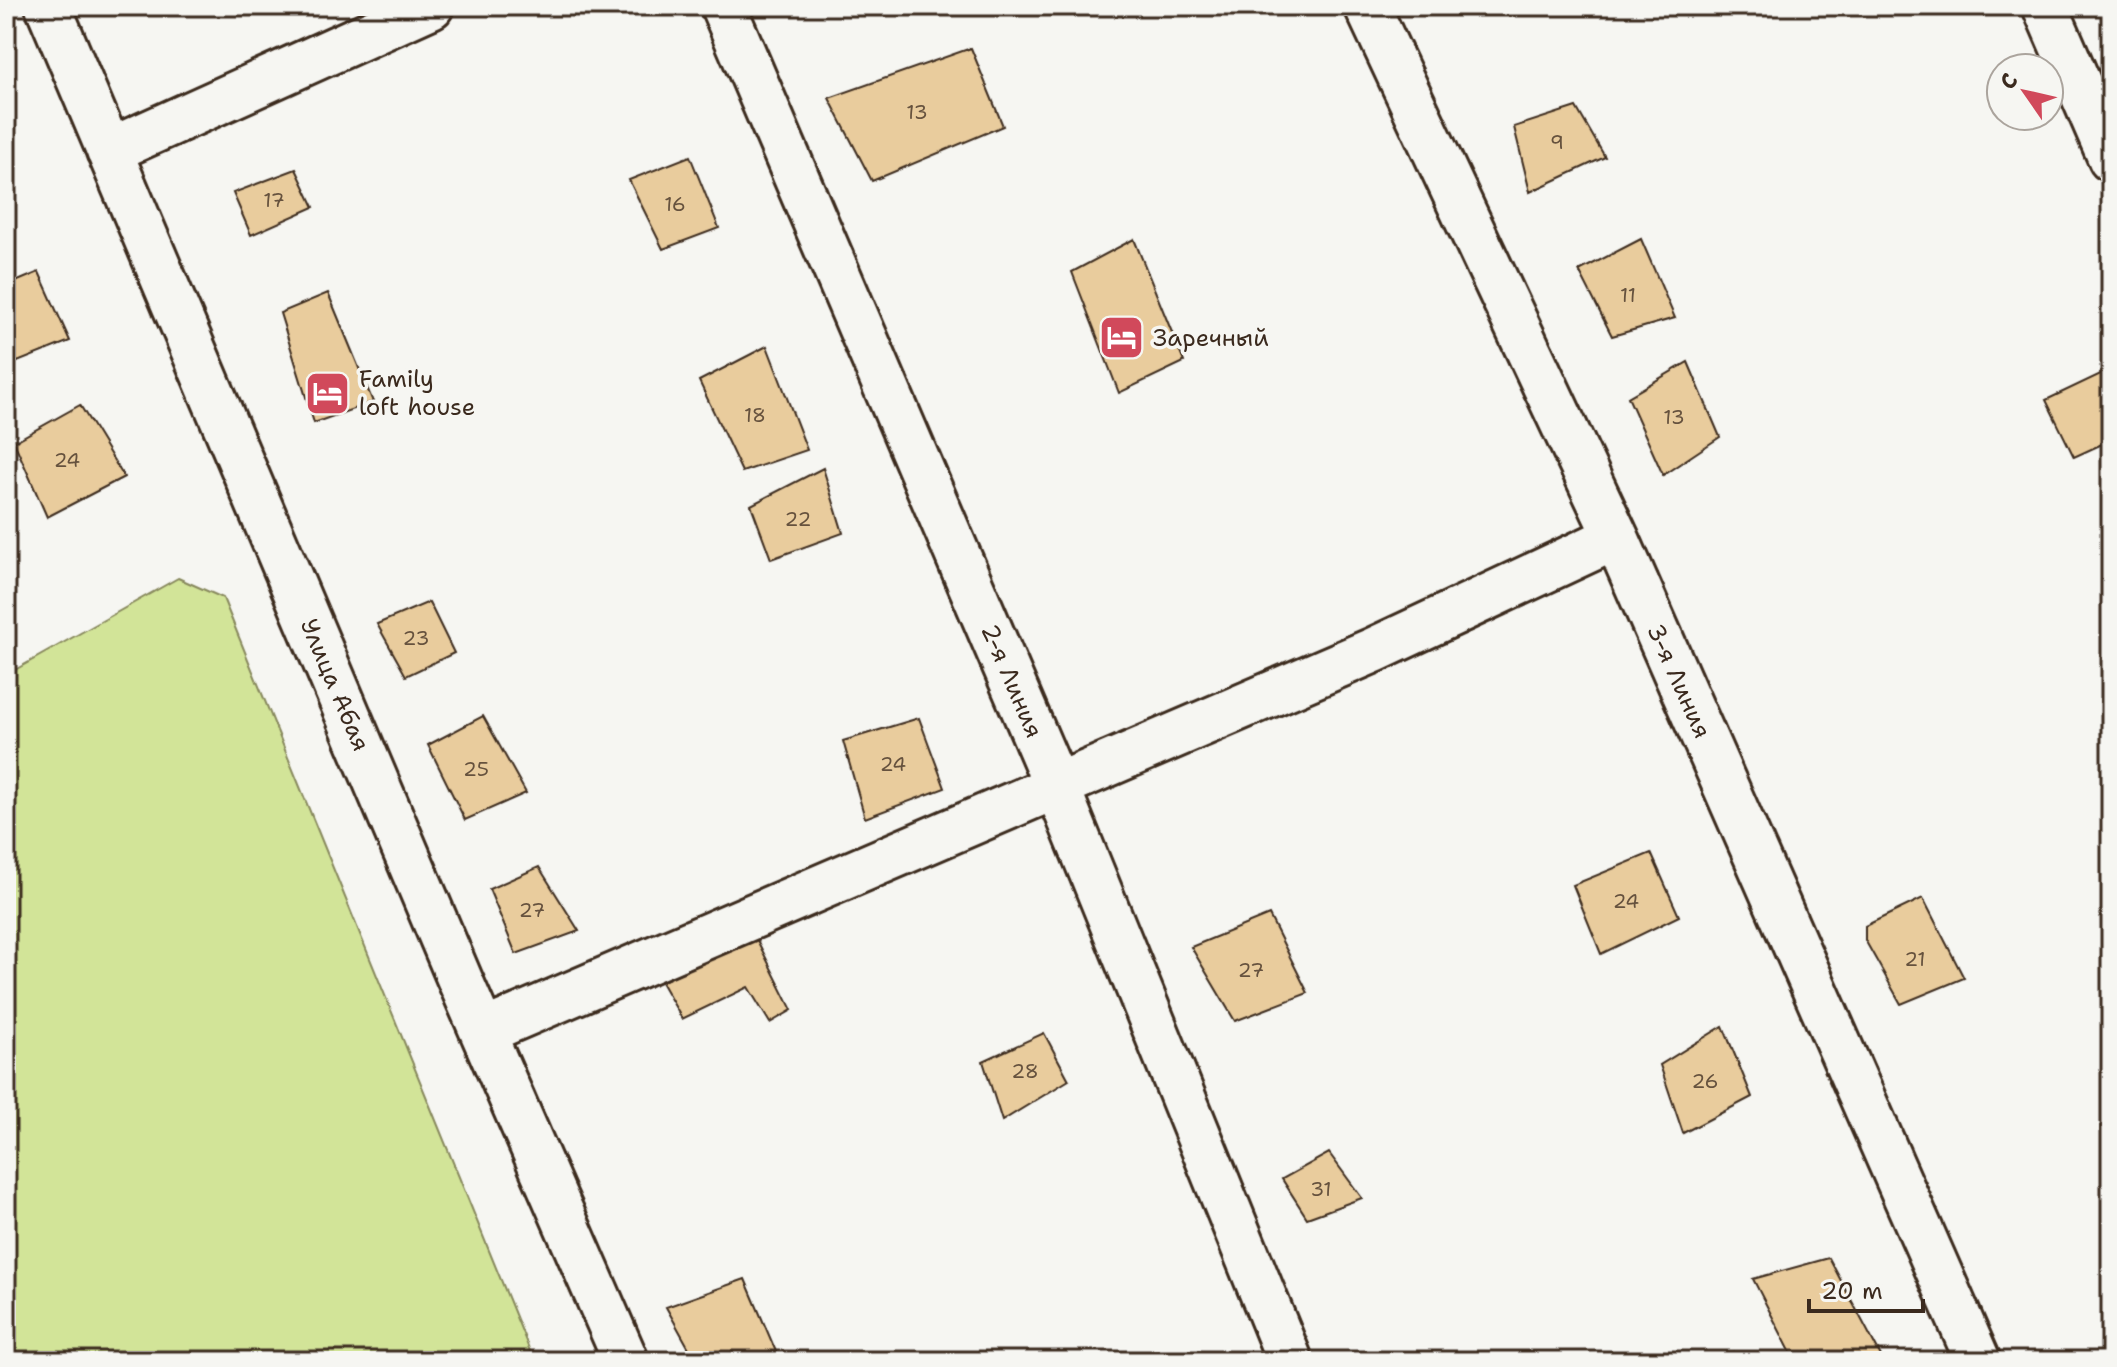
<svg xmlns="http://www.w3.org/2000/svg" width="2117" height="1367" font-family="'Shantell Sans',sans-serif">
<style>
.green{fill:#d2e498;stroke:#86875b;stroke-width:2}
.building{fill:#e9cc9d;stroke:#3b2a1e;stroke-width:2}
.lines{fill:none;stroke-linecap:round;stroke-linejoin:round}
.minor-casing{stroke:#3b2a1e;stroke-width:50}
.minor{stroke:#f6f6f2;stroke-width:44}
.labels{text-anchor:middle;stroke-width:7;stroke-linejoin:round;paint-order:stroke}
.number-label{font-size:20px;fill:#66523e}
.poi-label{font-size:24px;fill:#3b2a1e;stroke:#f6f6f2;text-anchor:start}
.street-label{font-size:24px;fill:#3b2a1e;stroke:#f6f6f2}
</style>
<rect width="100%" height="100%" fill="#f6f6f2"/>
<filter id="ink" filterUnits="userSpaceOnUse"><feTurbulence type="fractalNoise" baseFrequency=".0125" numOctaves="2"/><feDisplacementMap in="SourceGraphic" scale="16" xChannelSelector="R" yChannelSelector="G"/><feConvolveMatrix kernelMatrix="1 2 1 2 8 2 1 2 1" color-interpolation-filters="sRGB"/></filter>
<g filter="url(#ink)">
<!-- green -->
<path class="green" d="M178 578 223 598 534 1361H6V675Z"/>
<!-- building -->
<path class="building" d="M971 48 1003 126 872 181 829 98Z
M1576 107 1605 157 1530 192 1514 127Z
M690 156 719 228 663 249 629 180Z
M296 169 314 207 251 235 233 193Z
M1134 239 1184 362 1119 393 1072 272Z
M1641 239 1675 318 1612 336 1579 271Z
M39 272 70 341 15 363 6 342V286Z
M328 293 373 402 314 423 280 313Z
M767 346 807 450 742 472 699 381Z
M1688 362 1720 437 1663 475 1628 397Z
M2111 369V440L2074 457 2046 400Z
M80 405 124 477 47 517 14 442Z
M823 468 843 533 771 559 751 505Z
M429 602 454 653 406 676 377 624Z
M483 716 526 793 465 820 428 745Z
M919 718 945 788 865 818 843 741Z
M1651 853 1679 916 1601 954 1573 885Z
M539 867 579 931 516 954 489 889Z
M1923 898 1964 978 1901 1004 1865 940V926Z
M1269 915 1308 993 1235 1021 1191 947Z
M755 936 792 1010 770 1023 748 987 682 1019 661 982Z
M1723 1026 1752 1097 1683 1133 1660 1065Z
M1044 1033 1069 1080 1002 1121 983 1061Z
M1329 1153 1362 1198 1307 1218 1282 1179Z
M1829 1258 1882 1358 1875 1361H1795L1753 1279Z
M745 1279 780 1361H696L666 1307Z
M1733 1352 1737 1361H1713Z"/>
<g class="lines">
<defs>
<path id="minor" d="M48 6 460 980 626 1361
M723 6 1057 787 1290 1361
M1367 6 1616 537 1978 1361
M2045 6 2111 159
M109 151 431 6
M483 1032 1374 650 1616 537"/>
</defs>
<!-- minor casing -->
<use href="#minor" class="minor-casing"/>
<!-- minor -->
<use href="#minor" class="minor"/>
</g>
</g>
<!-- icons -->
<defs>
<symbol id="hotel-square" viewBox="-11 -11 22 22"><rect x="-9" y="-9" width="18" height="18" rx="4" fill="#d1495b" stroke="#f6f6f2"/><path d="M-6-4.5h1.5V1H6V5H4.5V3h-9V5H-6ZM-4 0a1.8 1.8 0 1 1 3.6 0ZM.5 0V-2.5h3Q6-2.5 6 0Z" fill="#fff"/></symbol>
</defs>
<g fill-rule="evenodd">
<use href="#hotel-square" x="1096" y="312" width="51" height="51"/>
<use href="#hotel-square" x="302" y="368" width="51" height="51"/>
</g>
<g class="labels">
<!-- number labels -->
<g class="number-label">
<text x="917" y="119">13</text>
<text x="1557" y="149">9</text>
<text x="274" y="207">17</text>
<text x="675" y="211">16</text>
<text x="1628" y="302">11</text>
<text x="755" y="422">18</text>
<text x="1674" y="424">13</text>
<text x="67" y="467">24</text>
<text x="798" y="526">22</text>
<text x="416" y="645">23</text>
<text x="893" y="771">24</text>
<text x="476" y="776">25</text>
<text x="1626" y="908">24</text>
<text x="532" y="917">27</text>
<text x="1915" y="966">21</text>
<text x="1251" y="977">27</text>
<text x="1025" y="1078">28</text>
<text x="1705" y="1088">26</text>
<text x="1321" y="1196">31</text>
</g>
<!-- poi labels -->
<g class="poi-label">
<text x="1153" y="346">Заречный</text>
<text x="359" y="387">Family<tspan x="359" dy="28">loft house</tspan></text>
</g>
<!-- street labels -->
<g class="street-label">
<text transform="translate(1012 681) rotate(67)" y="8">2-я Линия</text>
<text transform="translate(1679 681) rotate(66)" y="8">3-я Линия</text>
<text transform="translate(335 685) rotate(67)" y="8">Улица Абая</text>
</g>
</g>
<!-- margin -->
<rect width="2117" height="1367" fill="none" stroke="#f6f6f2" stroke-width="32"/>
<rect x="16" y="16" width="2085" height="1335" fill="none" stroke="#3b2a1e" stroke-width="3" filter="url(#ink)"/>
<!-- north arrow -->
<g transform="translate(2025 92) rotate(304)"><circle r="38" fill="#f6f6f2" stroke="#aba49d" stroke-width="2"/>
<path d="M0-6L14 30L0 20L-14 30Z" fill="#d1495b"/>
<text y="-12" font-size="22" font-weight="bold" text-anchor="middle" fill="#3b2a1e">С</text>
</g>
<!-- scale -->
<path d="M1809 1299v12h114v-12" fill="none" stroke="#3b2a1e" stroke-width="4"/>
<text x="1821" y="1299" font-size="24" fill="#3b2a1e" stroke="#f6f6f2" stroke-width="6" paint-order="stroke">20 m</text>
</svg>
